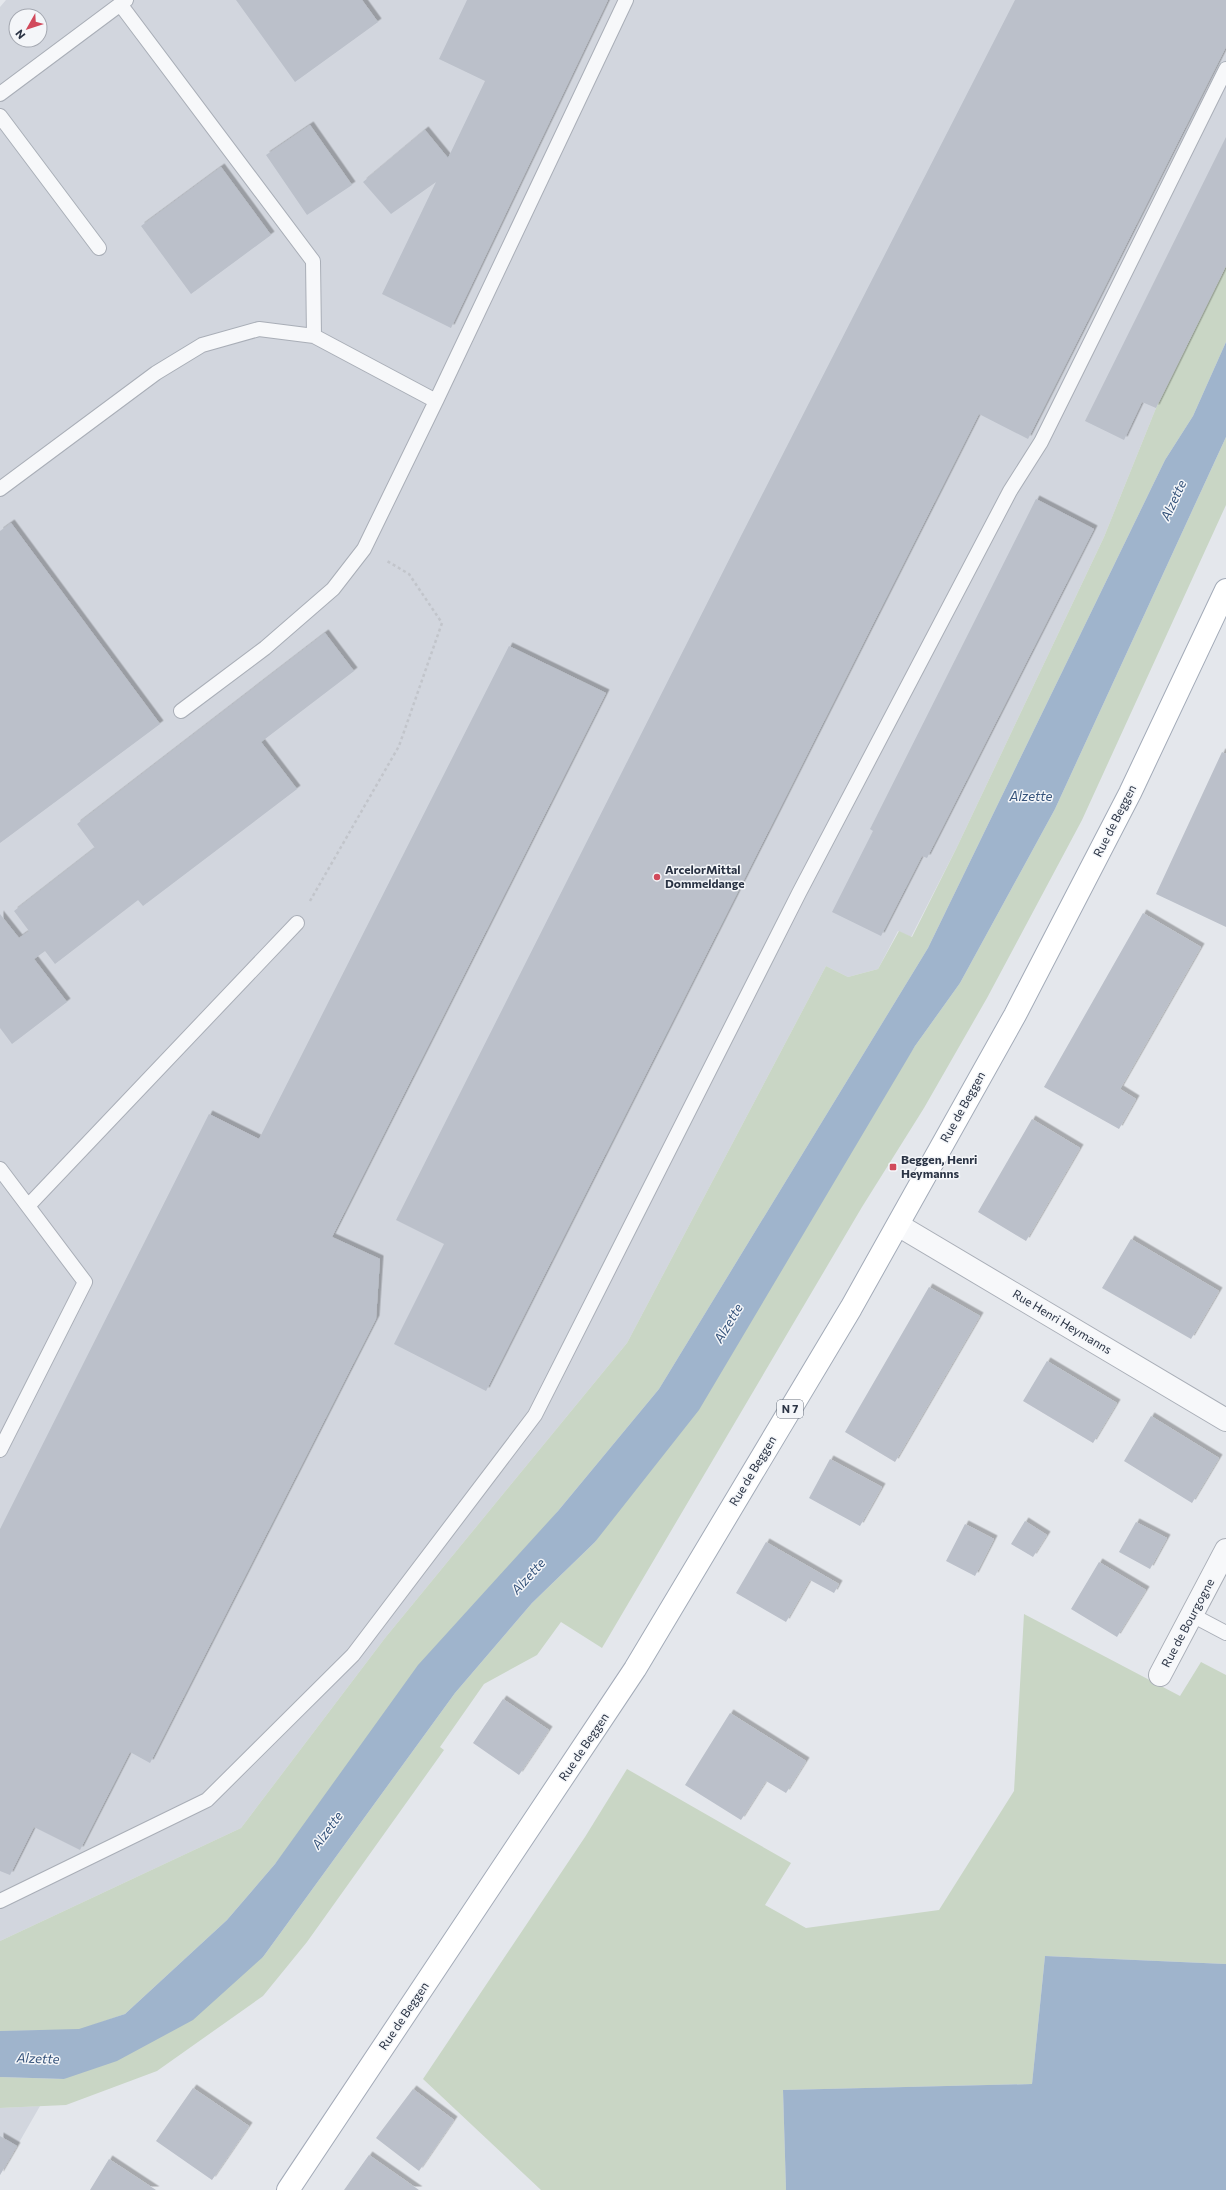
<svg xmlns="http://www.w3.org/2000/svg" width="1226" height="2190" font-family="Commissioner,sans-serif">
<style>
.built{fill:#d2d6de;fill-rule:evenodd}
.green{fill:#c9d6c5}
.water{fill:#9fb4cc}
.building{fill:#bbc0ca;filter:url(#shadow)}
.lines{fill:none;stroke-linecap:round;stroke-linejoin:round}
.lane-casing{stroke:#a9aeb7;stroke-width:16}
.street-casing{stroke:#a9aeb7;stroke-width:24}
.primary-casing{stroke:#a3abb8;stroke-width:24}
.path{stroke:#c2c5cb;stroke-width:2.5;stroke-dasharray:3 3;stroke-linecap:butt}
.lane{stroke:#f7f8fa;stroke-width:14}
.street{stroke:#f7f8fa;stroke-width:22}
.primary{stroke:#fff;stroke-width:22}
.poi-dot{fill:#d1495b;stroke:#f4f6f9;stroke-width:1.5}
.labels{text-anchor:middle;stroke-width:3;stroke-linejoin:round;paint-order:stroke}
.shield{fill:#f4f6f9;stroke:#676e7b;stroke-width:1}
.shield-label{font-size:11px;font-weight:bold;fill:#2b3445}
.street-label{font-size:12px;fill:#2b3445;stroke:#f4f6f9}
.poi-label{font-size:12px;font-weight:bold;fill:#2b3445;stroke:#f4f6f9;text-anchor:start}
.water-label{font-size:13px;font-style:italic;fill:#34527a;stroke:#f4f6f9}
</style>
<defs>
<filter id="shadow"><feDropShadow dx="3.5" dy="-3.5" stdDeviation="0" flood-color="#0004"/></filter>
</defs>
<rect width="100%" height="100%" fill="#e4e7ec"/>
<!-- built -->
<path class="built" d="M6 0H1226V266L1156 408 1104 537 957 847 911 937 898 931 878 969 848 977 826 966 627 1343 385 1638 241 1828 0 1941V7ZM16 16H40V40H16Z
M40 2106 17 2146 0 2175V2108Z"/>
<!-- green -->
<path class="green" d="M1226 266V342L1193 416 1165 460 928 948 659 1389 558 1511 275 1864 227 1920 125 2014 79 2030 0 2031V1941L241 1828 385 1638 627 1343 826 966 848 977 878 969 899 931 912 937 957 847 1104 537 1156 408Z
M1226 437V505L1082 820 987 998 924 1108 862 1207 602 1648 561 1622 537 1655 484 1684 440 1747 444 1750 307 1942 263 1996 157 2071 66 2105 0 2108V2077L64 2079 263 1957 455 1693 532 1603 595 1542 915 1046 960 983 1055 809Z
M1024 1614 1180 1696 1201 1662 1226 1675V1964L1045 1956 1032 2084 783 2090 786 2190H541L423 2079 585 1837 627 1769 791 1863 765 1905 806 1928 939 1910 1014 1791Z"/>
<!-- water -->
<path class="water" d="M1226 342V437L1055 809 960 983 915 1046 699 1410 595 1542 532 1603 455 1693 263 1957 193 2020 117 2061 64 2079 0 2077V2031L79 2029 125 2014 227 1920 275 1864 418 1665 558 1511 659 1389 928 948 1165 460 1193 416Z
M1045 1956 1226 1964V2190H786L783 2090 1032 2084Z"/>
<!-- building -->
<path class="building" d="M236 0H362L378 22 295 82Z
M467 0H608L451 328 382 294 436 182 391 214 363 182 425 130 448 158 485 81 439 59Z
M1015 0H1226V47L1028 439 979 414 486 1391 394 1344 444 1244 396 1220 742 534Z
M310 125 352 185 307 215 266 155Z
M1226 137V266L1156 408 1142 402 1124 440 1085 421Z
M221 167 271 235 191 294 141 226Z
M1036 499 1094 529 927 858 922 856 881 936 832 912 873 831 870 829Z
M11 523 160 724 0 843V531Z
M325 633 354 671 261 742 297 789 143 906 138 900 55 964 45 951 34 959 67 1002 12 1044 0 1028V914L19 938 29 931 14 911 95 848 77 824Z
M509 646 606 693 332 1237 380 1259 376 1319 150 1763 130 1752 80 1850 34 1827 10 1875 0 1871V1529L209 1114 259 1139Z
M1222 752 1226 754V927L1156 894Z
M1143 913 1201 947 1120 1089 1136 1099 1119 1129 1044 1087Z
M1032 1119 1080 1148 1026 1241 978 1212Z
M1131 1239 1219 1291 1191 1339 1102 1288Z
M929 1287 980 1316 895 1462 845 1432Z
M1047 1361 1117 1403 1093 1443 1023 1401Z
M1151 1416 1219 1458 1192 1503 1124 1461Z
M830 1459 882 1487 860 1526 809 1498Z
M1025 1521 1047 1535 1033 1557 1011 1544Z
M1136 1522 1167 1538 1150 1569 1119 1552Z
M965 1524 994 1539 975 1576 946 1561Z
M766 1542 839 1584 834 1593 810 1580 786 1622 736 1593Z
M1099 1562 1146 1590 1117 1637 1071 1609Z
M503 1699 549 1730 519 1775 473 1743Z
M730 1713 806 1761 786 1793 766 1781 741 1820 685 1785Z
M193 2088 249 2126 212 2180 156 2141Z
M413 2089 454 2120 419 2171 376 2138Z
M0 2136 17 2146 0 2175Z
M369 2155 419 2190H344Z
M109 2159 156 2190H90Z"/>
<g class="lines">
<defs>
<path id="lane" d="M120 4 313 261 314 336
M0 94 126 0
M0 116 99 248
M0 489 156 373 202 345 259 329 314 336 436 401 626 0
M181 711 265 648 333 589 364 549 436 401
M0 1169 85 1282 0 1450
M28 1206 297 923
M1192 1615 1226 1633
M0 1901 207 1800 353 1655 535 1415 799 893 1010 491 1041 442 1226 69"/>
<path id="street" d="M898 1225 1226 1420
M1160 1675 1226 1550"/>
<path id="primary" d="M288 2190 635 1669 851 1308 1015 1015 1130 793 1226 590"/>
</defs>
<!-- lane casing -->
<use href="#lane" class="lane-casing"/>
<!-- street casing -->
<use href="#street" class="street-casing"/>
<!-- primary casing -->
<use href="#primary" class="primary-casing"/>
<!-- path -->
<path class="path" d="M310 901 399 746 442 623 409 574 387 561"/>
<!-- lane -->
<use href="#lane" class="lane"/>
<!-- street -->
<use href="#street" class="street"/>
<!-- primary -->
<use href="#primary" class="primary"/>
</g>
<!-- markers -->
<g class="poi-dot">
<circle cx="657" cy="877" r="4"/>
<rect x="889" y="1163" width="8" height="8" rx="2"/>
</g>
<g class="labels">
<!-- shield labels -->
<rect class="shield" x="777" y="1400" width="26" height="18" rx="3"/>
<g class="shield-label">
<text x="790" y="1413">N 7</text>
</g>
<!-- street labels -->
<g class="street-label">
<text transform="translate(1115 821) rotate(-63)" y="4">Rue de Beggen</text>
<text transform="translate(963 1107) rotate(-61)" y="4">Rue de Beggen</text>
<text transform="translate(1062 1322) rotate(31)" y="4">Rue Henri Heymanns</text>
<text transform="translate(753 1471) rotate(-59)" y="4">Rue de Beggen</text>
<text transform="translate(1188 1623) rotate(-62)" y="4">Rue de Bourgogne</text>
<text transform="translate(584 1747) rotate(-56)" y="4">Rue de Beggen</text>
<text transform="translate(404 2016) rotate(-56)" y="4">Rue de Beggen</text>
</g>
<!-- poi labels -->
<g class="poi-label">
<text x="665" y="874">ArcelorMittal<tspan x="665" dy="14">Dommeldange</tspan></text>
<text x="901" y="1164">Beggen, Henri<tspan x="901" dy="14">Heymanns</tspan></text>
</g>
<!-- water labels -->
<g class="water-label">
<text transform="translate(1173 500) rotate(-65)" y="5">Alzette</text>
<text x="1031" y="801">Alzette</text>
<text transform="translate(728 1323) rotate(-59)" y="5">Alzette</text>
<text transform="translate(528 1576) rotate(-48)" y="5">Alzette</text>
<text transform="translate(327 1830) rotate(-54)" y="5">Alzette</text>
<text transform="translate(38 2058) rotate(2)" y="5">Alzette</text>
</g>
</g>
<!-- north arrow -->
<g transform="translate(28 28) rotate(231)"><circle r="19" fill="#f4f6f9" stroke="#a4a8b1"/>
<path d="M0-3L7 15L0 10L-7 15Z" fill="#d1495b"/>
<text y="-6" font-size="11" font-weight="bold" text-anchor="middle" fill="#2b3445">N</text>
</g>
</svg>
